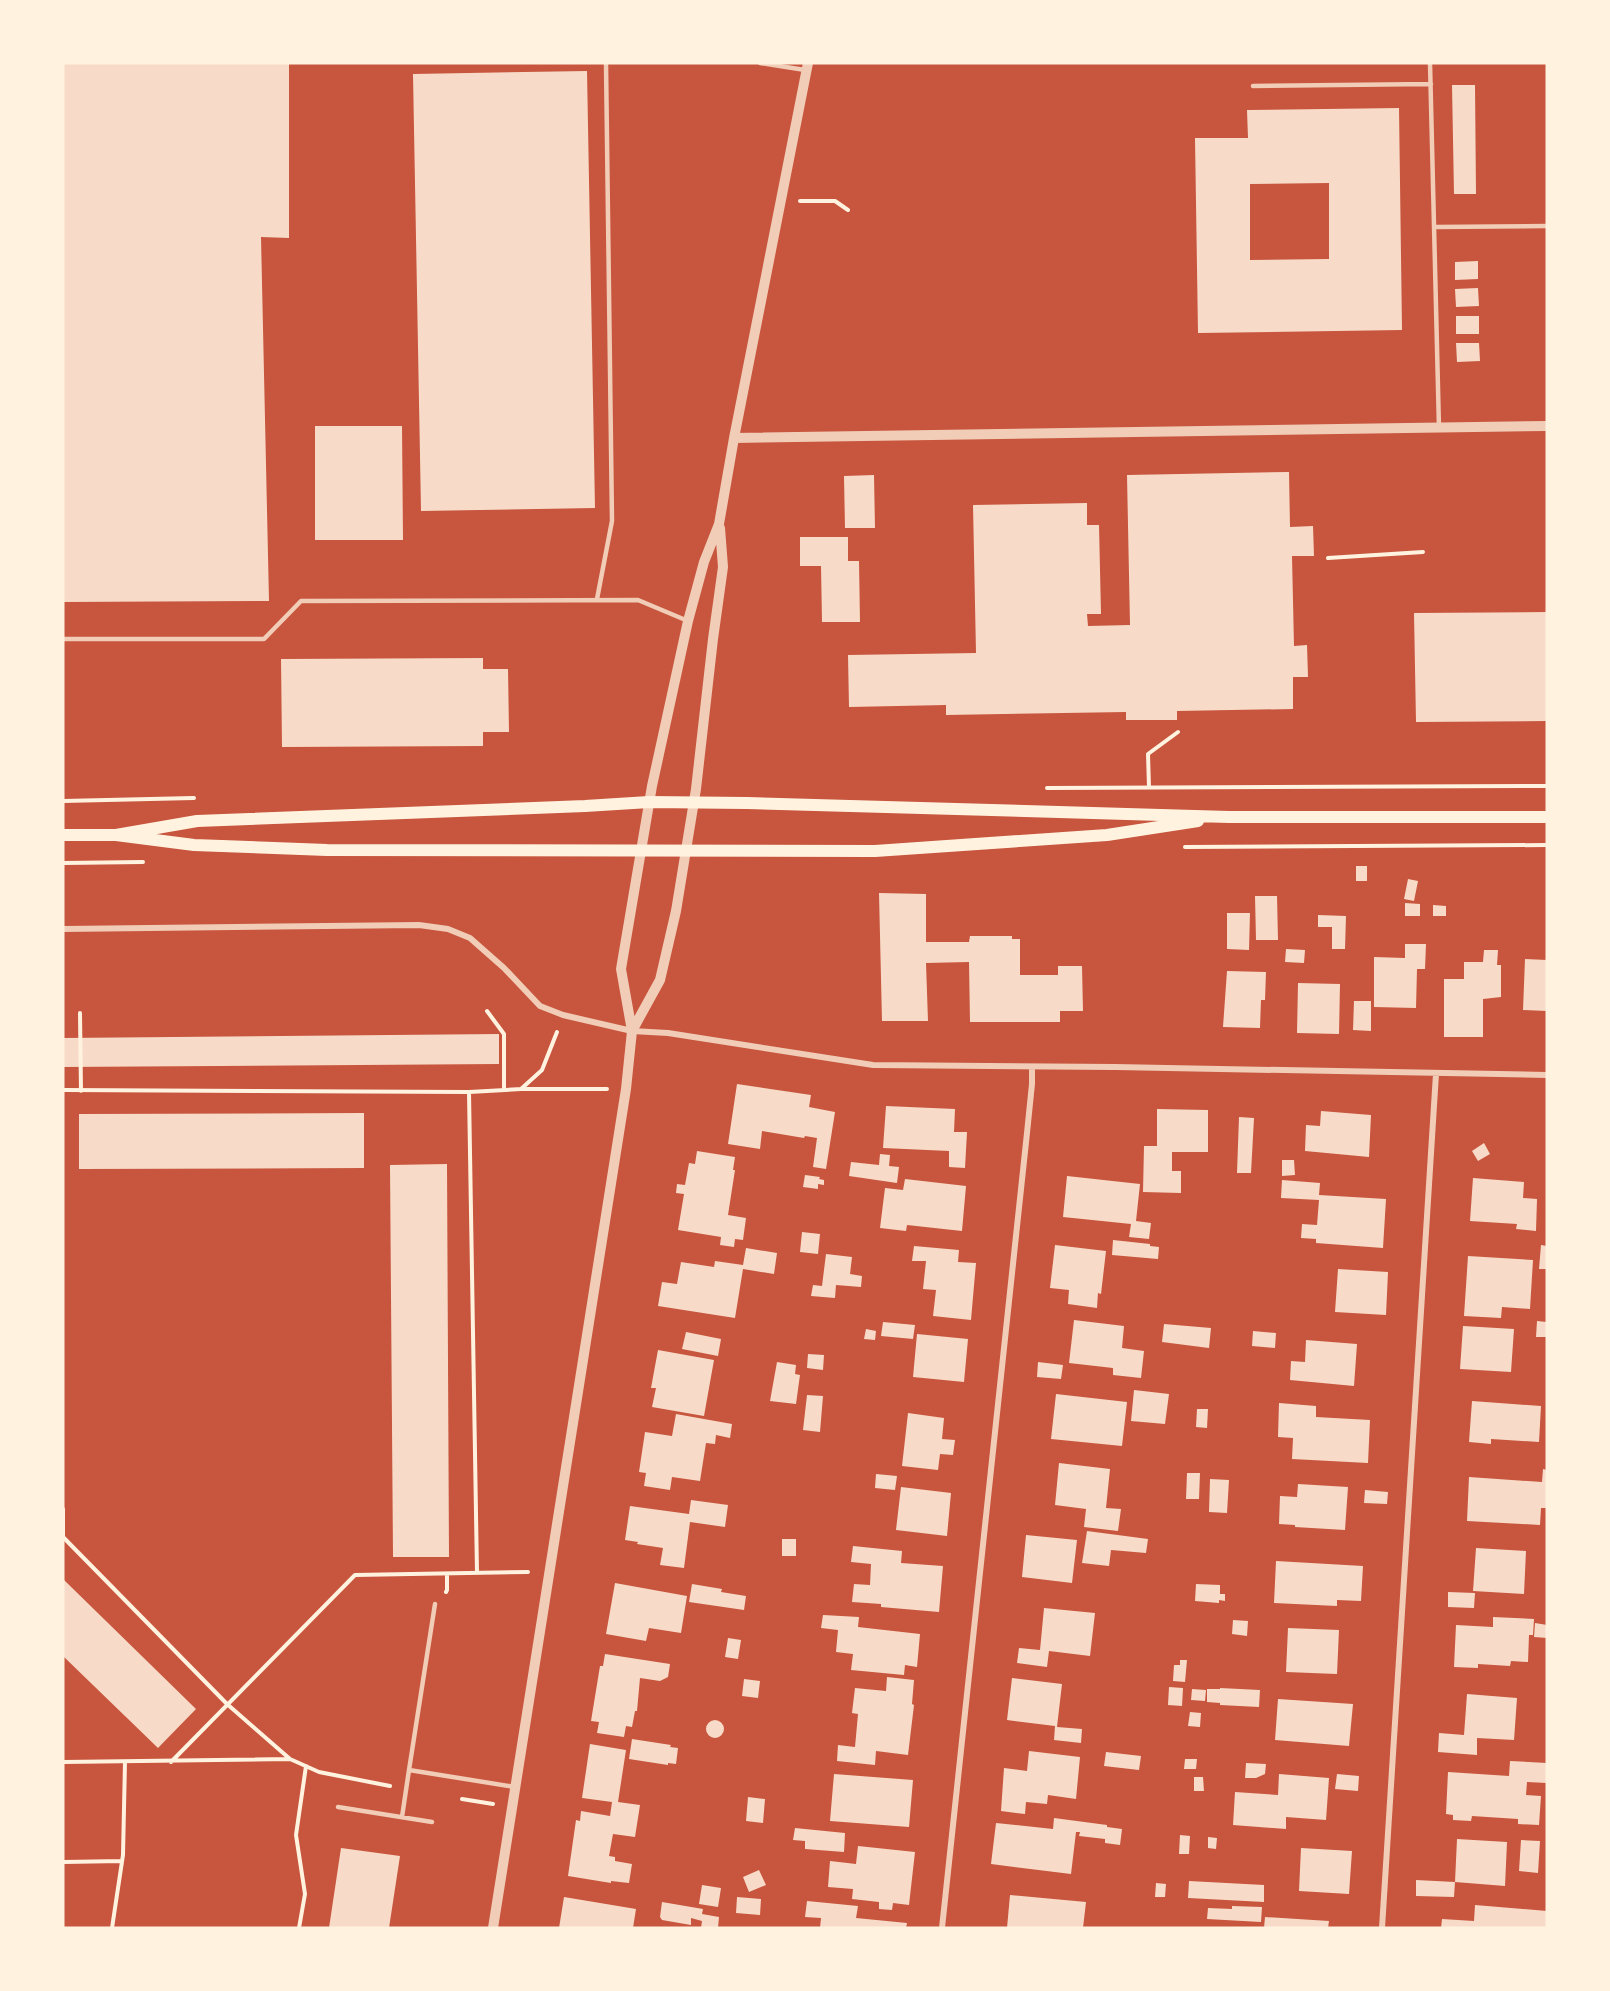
<svg xmlns="http://www.w3.org/2000/svg" width="1610" height="1991" font-family="'Playfair Display',serif">
<style>
.building{fill:#f7dbc8;fill-rule:evenodd}
.lines{fill:none;stroke-linecap:round;stroke-linejoin:round}
.path{stroke:#fff3e0;stroke-width:4}
.service{stroke:#f1ccb7;stroke-width:4.5}
.minor{stroke:#f1ccb7;stroke-width:6}
.tertiary{stroke:#f1ccb7;stroke-width:10}
.secondary{stroke:#fff3e0;stroke-width:12}
</style>
<rect width="100%" height="100%" fill="#c8553d"/>
<!-- building -->
<path class="building" d="M63 63H289V238L261 237 269 601 63 602Z
M587 71 595 508 421 511 413 74Z
M1452 85H1475L1476 194H1454Z
M1399 108 1402 330 1198 333 1195 138H1248L1247 110ZM1329 183V259L1250 260V184Z
M1478 261V279L1455 280V262Z
M1478 288 1479 306 1456 307 1455 289Z
M1456 316H1479V334H1456Z
M1456 343H1479L1480 361 1457 362Z
M315 426H402L403 540H315Z
M1289 472 1290 527 1313 526 1314 556H1292L1294 646 1307 645 1308 677H1293V709L1177 711V720H1126V712L946 715V705L849 707 848 655 976 653 973 505 1087 503V525H1099L1101 614H1087L1088 626 1130 625 1127 475Z
M874 475 875 528H845L844 476Z
M800 537H848V561H859L860 622H822L821 566H800Z
M1547 612V721L1416 722 1414 613Z
M483 658V669H508L509 732H483V746L282 747 281 659Z
M1356 866H1367V881H1356Z
M1408 879 1418 881 1414 901 1404 899Z
M879 893 926 894V942H969L970 936H1012V939H1020V975H1058V966H1082L1083 1011H1060V1022H970L969 962 926 963 928 1021H882Z
M1255 896H1277L1278 940H1256Z
M1405 903 1420 904V916H1405Z
M1433 905 1446 906V916H1433Z
M1227 913H1250L1249 950 1227 949Z
M1318 915 1346 916 1345 949H1332V927H1318Z
M1405 944H1426L1425 969H1417L1416 1008 1374 1007V957L1405 958Z
M1286 949 1305 950 1304 963 1285 962Z
M1484 950H1498L1497 965H1501V997L1483 999V1037H1444V979H1464V962H1483Z
M1525 959 1547 960V1011L1523 1010Z
M1227 971 1266 972 1265 1000H1261L1260 1028 1223 1027Z
M1298 983 1340 984 1339 1034 1297 1033Z
M1354 1001H1371V1031L1353 1030Z
M499 1034V1064L63 1067V1038Z
M737 1084 811 1095 809 1107 835 1112 826 1169 813 1167 817 1138 805 1136 804 1138 762 1131 760 1149 728 1144Z
M886 1106 955 1109 954 1132H967L965 1168 949 1167V1151L883 1148Z
M1157 1109 1208 1110V1152H1172V1171H1181V1193L1143 1192 1144 1146H1157Z
M1321 1111 1371 1115 1369 1157 1305 1151 1306 1125 1320 1126Z
M364 1113V1168L79 1169V1114Z
M1239 1117 1254 1118 1251 1173H1237Z
M1484 1143 1490 1154 1478 1161 1472 1151Z
M697 1151 735 1157 733 1170H735L728 1215 746 1218 743 1240 735 1239 734 1247 720 1245 721 1237 678 1230 684 1194 676 1193 677 1184 685 1185 689 1163 695 1164Z
M880 1154 890 1155 889 1166 899 1167 897 1183 849 1176 851 1162 879 1165Z
M1282 1160H1294L1295 1175 1282 1176Z
M447 1164 449 1557H393L390 1165Z
M805 1175 820 1177 819 1179 824 1180V1185L818 1184V1189L803 1187Z
M1067 1176 1140 1184 1136 1221 1151 1223 1149 1239 1129 1237 1131 1224 1063 1217Z
M1473 1178 1524 1182 1523 1198 1537 1199 1536 1231 1516 1229 1517 1224 1470 1221Z
M905 1179 966 1186 962 1231 907 1225 906 1231 880 1228 885 1188 903 1190Z
M1282 1180 1320 1183 1319 1195 1386 1199 1383 1248 1316 1243V1239L1301 1238 1302 1224 1317 1225 1319 1200 1281 1198Z
M802 1232 820 1234 818 1254 800 1252Z
M1113 1240 1150 1244V1246L1159 1247 1158 1259 1112 1255Z
M1055 1245 1106 1251 1101 1294 1098 1293 1097 1308 1068 1304 1069 1290 1050 1288Z
M1541 1245 1547 1246V1269H1539Z
M914 1246 959 1250 958 1262 976 1263 971 1320 933 1316 936 1290 923 1289 926 1261H912Z
M746 1248 777 1253 774 1274 743 1269 735 1318 658 1306 662 1282 677 1284 681 1262 714 1267 715 1261 743 1265Z
M826 1254 852 1257 850 1274 862 1276 861 1287 836 1285 835 1298 811 1296 813 1285 822 1286Z
M1468 1256 1533 1260 1530 1309 1502 1307 1501 1318 1464 1316Z
M1338 1269 1388 1272 1386 1315 1335 1312Z
M1074 1320 1124 1326 1122 1348 1144 1351 1141 1378 1113 1375V1368L1069 1363Z
M1537 1321 1547 1322V1337H1536Z
M883 1322 915 1325 913 1339 881 1336Z
M1164 1324 1211 1328 1209 1348 1162 1342Z
M1463 1326 1514 1329 1511 1372 1460 1369Z
M866 1329 876 1331 875 1340 864 1339Z
M1253 1331 1276 1333 1275 1348 1252 1346Z
M686 1332 721 1339 718 1356 682 1349Z
M917 1334 968 1339 964 1382 913 1377Z
M1306 1340 1357 1344 1354 1386 1290 1380 1291 1361 1305 1362Z
M658 1350 714 1360 704 1416 652 1407 656 1388H651Z
M808 1354 824 1355 823 1370 807 1368Z
M777 1362 796 1365 795 1374 800 1375 796 1404 770 1401Z
M1038 1362 1063 1365 1061 1379 1037 1377Z
M1134 1390 1169 1394 1165 1424 1131 1421Z
M1056 1394 1127 1402 1122 1446 1051 1439Z
M807 1395 823 1396 820 1432 803 1430Z
M1472 1401 1541 1406 1539 1442 1491 1439V1444L1469 1442Z
M1279 1403 1316 1406V1417L1370 1420 1368 1463 1292 1459 1293 1438 1278 1437Z
M1197 1409H1208L1207 1428 1196 1427Z
M908 1413 944 1418 942 1439 955 1440 953 1455 940 1454 938 1470 902 1466Z
M676 1414 732 1424 730 1438 716 1435 715 1444 706 1443 700 1481 672 1477 670 1490 644 1486 646 1473 639 1472 645 1432 672 1436Z
M1059 1463 1110 1469 1106 1508 1121 1509 1118 1531 1084 1527 1086 1509 1055 1505Z
M1543 1469 1547 1470V1508H1541L1540 1525 1467 1521 1469 1477 1542 1482Z
M1187 1473H1200L1199 1499H1186Z
M876 1474 897 1476 895 1490 875 1488Z
M1210 1479 1229 1480 1227 1513 1209 1512Z
M1298 1484 1348 1487 1345 1530 1295 1527V1525L1279 1524 1280 1496 1297 1497Z
M901 1487 951 1493 947 1536 896 1530Z
M1365 1490 1388 1492 1387 1504 1364 1503Z
M691 1500 728 1505 725 1527 690 1522 684 1568 660 1565 663 1548 637 1544 638 1542 625 1540 630 1506 689 1514Z
M1087 1531 1148 1539 1146 1553 1111 1550 1109 1566 1082 1563Z
M1026 1535 1077 1540 1072 1583 1022 1577Z
M782 1539H796V1556H782Z
M853 1546 902 1551 901 1563 943 1566 939 1612 881 1607V1604L852 1602 854 1584 870 1585 871 1564 851 1562Z
M1476 1548 1526 1551 1524 1594 1473 1591Z
M1276 1561 1363 1566 1361 1601 1337 1600V1606L1274 1603Z
M63 1579 196 1709 158 1748 63 1656Z
M615 1583 687 1596 681 1633 649 1628 646 1641 606 1634Z
M692 1584 722 1589 721 1592 746 1596 744 1610 689 1602Z
M1196 1584 1220 1585V1594H1225V1601L1219 1600V1603L1195 1601Z
M1448 1592 1475 1593 1474 1608 1448 1607Z
M1044 1608 1095 1613 1090 1656 1049 1651 1047 1667 1017 1663 1019 1648 1040 1650Z
M823 1615 859 1617 858 1627 920 1634 917 1667 905 1665 904 1675 851 1670 853 1654 836 1652 838 1630 821 1628Z
M1493 1617 1534 1619 1533 1635H1529L1528 1662 1511 1661 1510 1666 1478 1664V1668L1454 1667 1456 1625 1493 1627Z
M1233 1620 1248 1621 1247 1636 1232 1634Z
M1535 1623 1547 1625V1638L1534 1637Z
M1288 1628 1339 1630 1337 1674 1286 1672Z
M728 1638 741 1640 738 1659 725 1657Z
M605 1654 670 1664 668 1677 660 1681 640 1678 637 1711H635L632 1727 626 1726 624 1737 597 1733 599 1722 591 1721 600 1666H603Z
M1180 1660H1187L1185 1682 1173 1681 1174 1665H1180Z
M887 1677 914 1680 912 1704 914 1705 908 1755 876 1751 875 1765 837 1761 838 1745 855 1747 858 1714 852 1713 855 1688 886 1691Z
M1012 1678 1062 1684 1057 1727 1082 1729 1081 1743 1054 1740 1055 1726 1007 1720Z
M744 1679 760 1681 758 1698 742 1696Z
M1169 1687 1183 1688 1182 1706 1168 1705Z
M1220 1688 1260 1690 1259 1707 1220 1705V1703L1207 1702V1689H1220Z
M1192 1689 1206 1690 1205 1701 1191 1700Z
M1467 1694 1517 1698 1514 1740 1477 1738V1755L1438 1752 1439 1733 1464 1735Z
M1278 1699 1353 1704 1349 1746 1275 1740Z
M1190 1712 1201 1713 1200 1727 1188 1726Z
M706 1729a9 9 0 1 1 18 0a9 9 0 1 1-18 0Z
M632 1739 671 1745 670 1747 678 1748 676 1764 668 1763V1765L629 1759Z
M590 1744 626 1750 618 1802 640 1805 635 1837 613 1834 609 1856 615 1857V1861L632 1864 629 1883 611 1881V1883L568 1876 576 1820 580 1821 581 1811 610 1816 612 1802 582 1798Z
M1029 1751 1080 1757 1076 1799 1048 1795 1047 1804 1026 1802 1025 1814 1001 1811 1004 1768 1027 1771Z
M1106 1752 1141 1756 1139 1770 1104 1766Z
M1185 1759H1197L1196 1769H1184Z
M1510 1761 1547 1763V1783L1527 1782 1526 1795 1541 1796 1539 1825 1518 1824V1819L1472 1816 1471 1821 1453 1820V1815L1446 1814 1448 1772 1509 1776Z
M1246 1763 1266 1764 1265 1774 1256 1778H1245Z
M834 1774 913 1780 909 1827 830 1821Z
M1279 1774 1329 1778 1326 1820 1286 1817V1829L1233 1825 1235 1792 1278 1795Z
M1337 1774 1359 1776 1358 1791 1335 1789Z
M1194 1777H1203L1204 1791H1194Z
M748 1797 765 1799 763 1823 746 1821Z
M1054 1818 1107 1825V1827L1122 1829 1120 1845 1105 1843V1839L1079 1836 1080 1832H1076L1071 1874 991 1864 996 1823 1053 1829Z
M795 1828 845 1833 844 1852 805 1849V1841L793 1840Z
M1180 1835 1190 1836 1189 1854H1179Z
M1208 1837 1217 1838 1216 1849 1208 1848Z
M1457 1839 1507 1842 1505 1886 1455 1882Z
M1521 1840 1540 1841 1538 1873 1519 1871Z
M858 1846 915 1852 909 1905 893 1903 892 1910 879 1909V1902L852 1899 853 1889 828 1887 830 1861 856 1864Z
M341 1848 400 1856 389 1928H329Z
M1301 1848 1352 1851 1349 1894 1299 1891Z
M759 1870 766 1885 749 1892 743 1877Z
M1416 1880 1455 1882 1454 1897 1416 1896Z
M1189 1881 1264 1885V1902L1188 1898Z
M1156 1883 1166 1884 1165 1897H1155Z
M702 1885 721 1888 718 1907 699 1904Z
M1010 1895 1086 1902 1083 1928H1007Z
M564 1897 636 1909 633 1928H559Z
M737 1897 761 1899 760 1915 736 1913Z
M807 1901 858 1906 856 1918 907 1923 906 1928H820L821 1918 805 1917Z
M662 1902 703 1909 702 1914 719 1917 718 1928H701L702 1921 691 1918V1925L662 1920 660 1917Z
M1475 1905 1547 1911V1928H1441L1442 1919 1474 1921Z
M1232 1906 1262 1907 1261 1922 1207 1919 1208 1908 1232 1909Z
M1265 1917 1329 1921 1328 1928H1264Z"/>
<g class="lines">
<!-- path -->
<path class="path" d="M800 201H835L848 210
M1328 558 1423 552
M1149 787 1148 754 1178 732
M1047 788 1547 786
M63 801 194 798
M1185 847 1547 845
M63 863 143 862
M487 1011 504 1034V1090
M80 1013 81 1091
M521 1089H607
M63 1090 469 1092 521 1089 542 1070 557 1032
M469 1092 477 1573
M63 1509V1537L227 1704 290 1759 319 1772 390 1786
M446 1592 447 1590V1574
M63 1762 290 1759
M171 1762 355 1575 528 1572
M462 1799 493 1804
M63 1862 122 1861
M112 1928 123 1855 125 1762
M299 1928 305 1894 296 1835 306 1766"/>
<!-- service -->
<path class="service" d="M760 63 805 70
M1430 63 1439 428
M1253 86 1431 84
M1435 227 1547 226
M597 599 612 521 606 63
M63 639H264L301 601 638 600 688 621
M435 1604 409 1770 515 1787
M338 1807 432 1822
M402 1817 409 1770"/>
<!-- minor -->
<path class="minor" d="M63 929 419 925 448 929 470 938 504 968 540 1006 563 1015 632 1031 668 1033 873 1065 1115 1067 1547 1075
M942 1928 1027 1133 1032 1084V1068
M1382 1928 1436 1074"/>
<!-- tertiary -->
<path class="tertiary" d="M734 438 1547 426
M632 1031 660 980 676 911 696 789 713 639 723 567 720 528
M493 1928 626 1089 632 1031 621 969 652 786 688 621 704 562 719 524 734 438 808 63"/>
<!-- secondary -->
<path class="secondary" d="M63 835H116L194 845 327 850 875 851 1107 835 1198 821
M116 835 197 821 585 806 649 802 747 803 1229 817H1547"/>
</g>
<!-- border -->
<rect width="1610" height="1991" fill="none" stroke="#fff3e0" stroke-width="129"/>
</svg>
